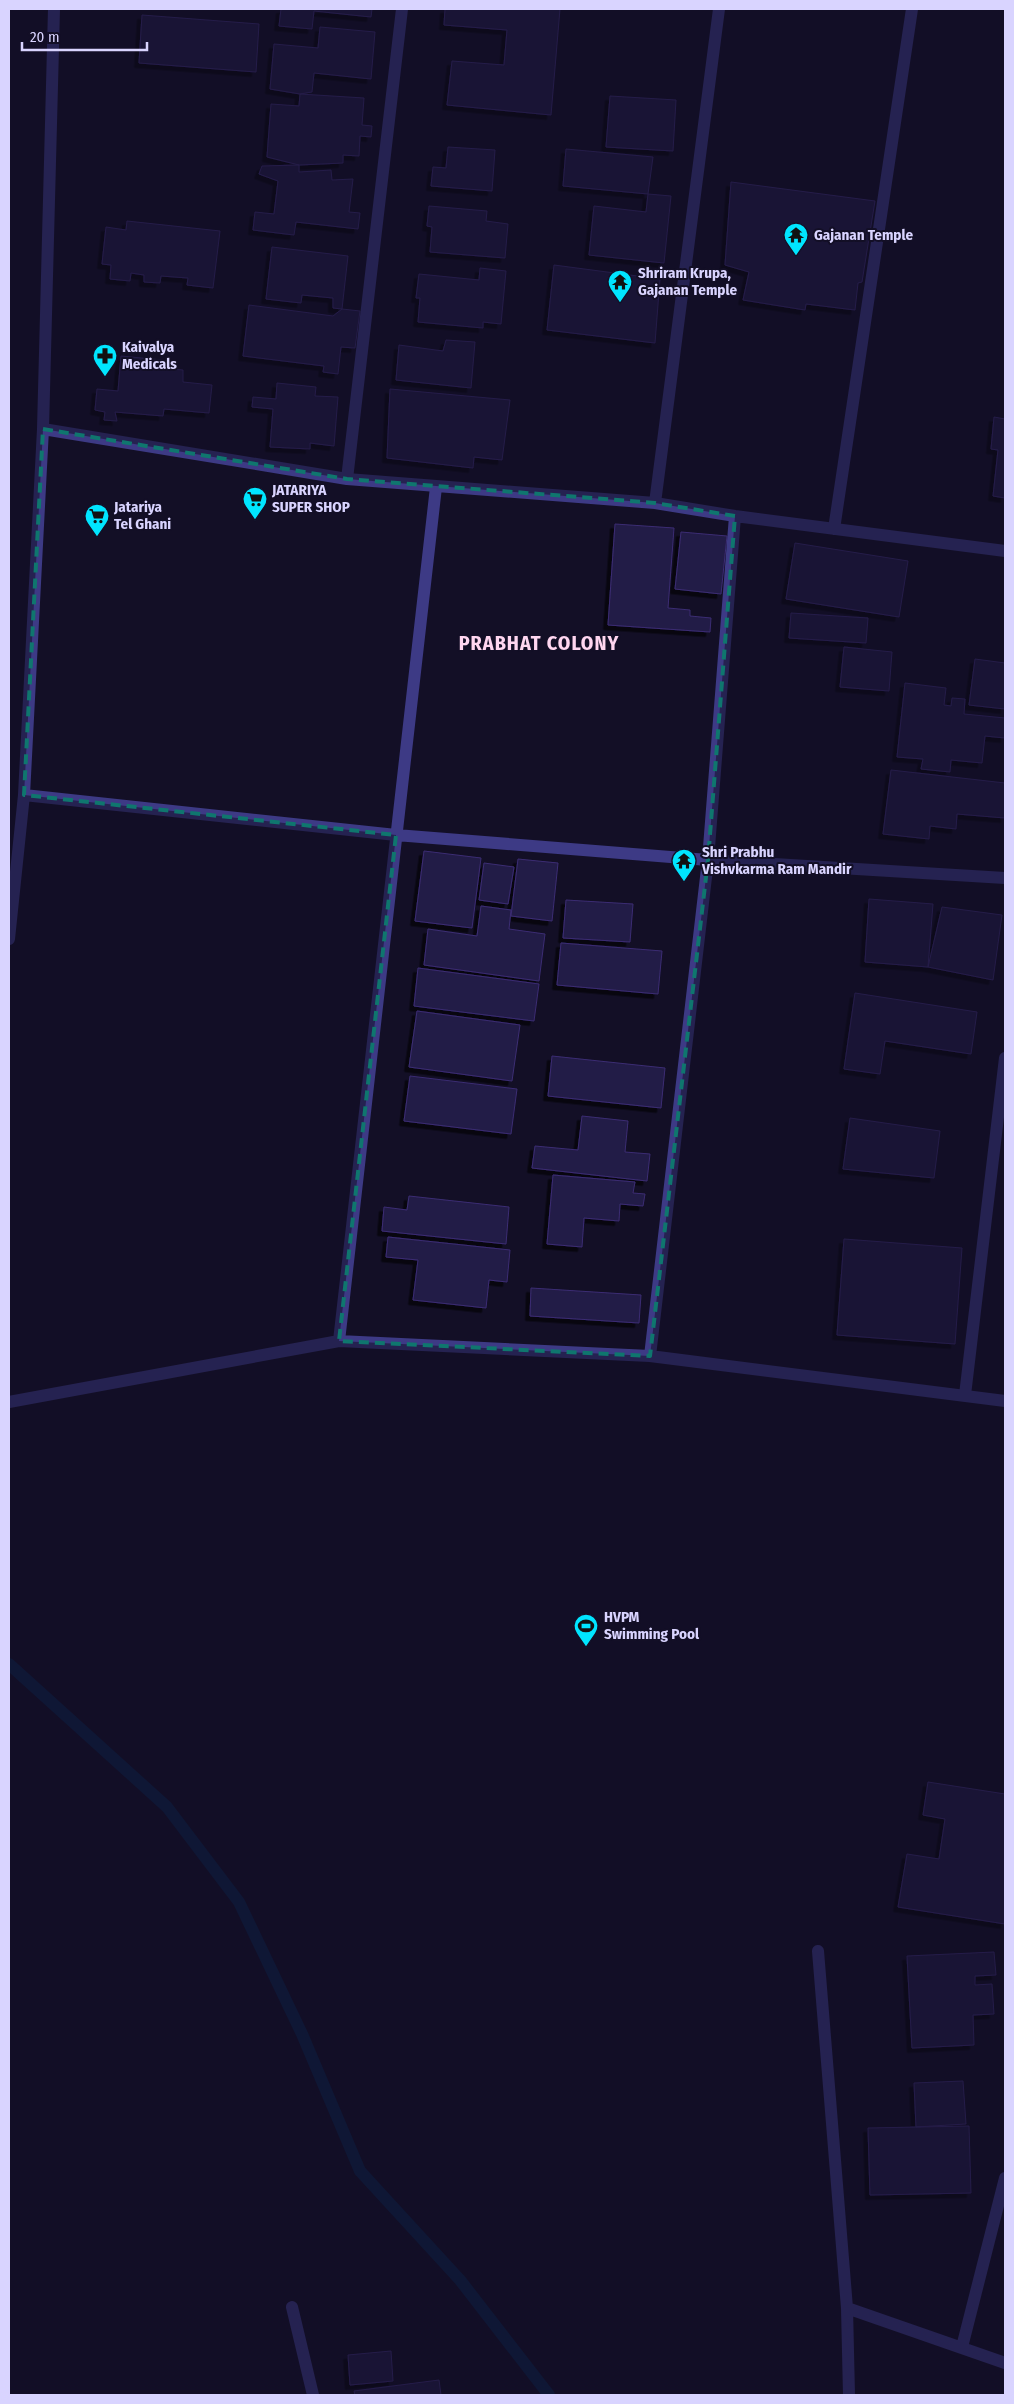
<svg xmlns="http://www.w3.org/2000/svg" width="1014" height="2404" font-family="'Fira Sans Condensed',sans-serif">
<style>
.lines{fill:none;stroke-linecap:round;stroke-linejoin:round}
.stream{stroke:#0c2248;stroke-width:12}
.building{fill:#241b47;stroke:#3b2d73;filter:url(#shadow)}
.street{stroke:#3d3a85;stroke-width:12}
.marked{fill:none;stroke:#0f766e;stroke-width:4;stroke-dasharray:10 6;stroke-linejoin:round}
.labels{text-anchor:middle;stroke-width:4;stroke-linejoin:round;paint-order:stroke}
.poi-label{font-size:15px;font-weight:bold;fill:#d9d4ff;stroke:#130f26;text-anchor:start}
.district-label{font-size:20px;font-weight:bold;letter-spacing:1px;fill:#ffd6f0;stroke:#130f26}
</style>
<defs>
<filter id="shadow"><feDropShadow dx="-4.5" dy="4.5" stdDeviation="0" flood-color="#0009"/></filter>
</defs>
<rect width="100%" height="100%" fill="#130f26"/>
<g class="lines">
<!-- stream -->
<path class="stream" d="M9 1664 167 1807 239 1902 302 2034 360 2171 460 2280 549 2395"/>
</g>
<!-- building -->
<path class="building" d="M281 9H372L371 17 314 11 312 29 279 26Z
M445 9H560L551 115 447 105 452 61 504 65 507 30 444 25Z
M142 15 259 24 256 72 139 63Z
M320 27 375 32 371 79 314 73 312 92 300 94 270 89 274 44 318 48Z
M300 94 364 98 362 125 372 126 371 137 360 136 359 156 343 155V163L299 165 267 157 271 104 299 106Z
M610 96 676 100 673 151 606 147Z
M448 147 495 150 492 191 431 186 433 167 446 168Z
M566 149 653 157 648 194 563 186Z
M299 165V172L331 170 332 180 353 179 349 212 360 213 358 229 296 222 294 235 253 230 255 212 274 214 278 181 259 174 262 166Z
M731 182 875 201 862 282 858 283 855 310 806 304 805 310 743 300 749 272 725 265Z
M648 194 671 196 664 263 589 255 594 206 646 212Z
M429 206 487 211 486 221 508 224 505 258 430 252 432 227 427 226Z
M127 221 220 231 213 288 187 285 188 278 161 276 160 283 144 282V275L131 273 130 281 110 279 111 265 102 264 106 227 126 230Z
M272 247 348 256 342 309 333 308V298L302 295 301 303 266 299Z
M554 265 660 279 655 343 547 330Z
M480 268 506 271 501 324 483 322V328L418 322 420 298H416L419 274 479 280Z
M249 305 333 316 342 309 360 311 355 348 341 347 338 374 323 372 324 366 243 356Z
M446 340 475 342 471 388 396 380 399 345 443 351Z
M121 356 162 360 161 368 183 370V382L212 385 209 413 164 409 163 416 115 412 117 421 104 420 105 412 95 410 97 389 118 391Z
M277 383 316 387 315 396 338 397 334 446 310 443V449L270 447 273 409 252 407 253 397 276 399Z
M390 389 510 400 502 460 474 457 473 468 387 458Z
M994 417 1005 419V498L993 496 998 450 991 449Z
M615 524 674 528 668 608 690 610V616L711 618 710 632 608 625Z
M681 532 727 536 721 594 675 589Z
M795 543 908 561 899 617 786 599Z
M791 613 868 618 866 643 789 638Z
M844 647 892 652 889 691 840 687Z
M975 659 1005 663V709L969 705Z
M905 683 946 688 944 705 951 706 952 698 965 699 964 714 1005 718V738L985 736 982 763 951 760 950 772 921 769 923 759 897 757Z
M891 770 1005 783V818L957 814 956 829 930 826 929 839 883 834Z
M424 851 481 858 472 928 415 921Z
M518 859 558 863 552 921 511 916Z
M484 863 514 867 508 904 479 900Z
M869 899 933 904 928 967 865 962Z
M566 900 633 904 630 942 563 938Z
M481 906 511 910 509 929 545 934 539 981 424 965 428 929 477 936Z
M942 907 1002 915 993 980 928 967Z
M561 943 662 951 658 994 557 985Z
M418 968 539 984 534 1021 414 1006Z
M855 993 977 1012 971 1054 885 1041 880 1074 844 1069Z
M417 1011 520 1025 512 1081 409 1067Z
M552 1056 665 1068 661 1108 548 1096Z
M410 1076 517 1089 511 1134 404 1121Z
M582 1116 628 1121 625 1152 650 1154 647 1181 532 1168 535 1146 578 1150Z
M850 1118 940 1131 934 1178 843 1169Z
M553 1175 635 1182 633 1193 645 1194 643 1206 620 1204 619 1221 584 1218 582 1247 547 1244Z
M409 1196 509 1207 506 1244 382 1231 384 1207 407 1210Z
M388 1237 510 1250 507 1282 489 1280 486 1308 413 1300 418 1260 386 1257Z
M844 1239 962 1248 955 1344 837 1335Z
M531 1288 641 1295 639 1323 530 1316Z
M928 1782 1005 1794V1924L898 1907 907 1854 939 1859 945 1819 923 1815Z
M994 1952 996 1975 975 1976V1985L992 1984 994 2014 973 2015 974 2045 912 2048 907 1956Z
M963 2081 966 2124 916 2127 914 2083Z
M969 2126 971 2193 870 2195 868 2128Z
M391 2351 393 2381 350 2385 348 2355Z
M439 2380 441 2395H355L354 2391Z"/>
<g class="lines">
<!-- street -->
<path class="street" d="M43 429 347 479 655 503 735 516 1005 551
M347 479 402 9
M655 503 719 9
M834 529 912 9
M24 795 396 835 708 860 1005 878
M9 939 24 795 43 429 54 9
M339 1341 436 487
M650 1356 708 860 735 516
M965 1395 1005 1058
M9 1402 339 1341 650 1356 1005 1401
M818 1951 847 2308 849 2395
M292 2307 313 2395
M847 2308 1005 2363
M962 2347 1005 2178"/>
</g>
<!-- marked area -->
<path d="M0 0H1014V2404H0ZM43 429 347 479 655 503 735 516 708 860 650 1356 339 1341 396 835 24 795Z" fill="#130f26" fill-opacity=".55" fill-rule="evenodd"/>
<path class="marked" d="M43 429 347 479 655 503 735 516 708 860 650 1356 339 1341 396 835 24 795Z"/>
<!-- icons -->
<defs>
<symbol id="temple-pin" viewBox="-11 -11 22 30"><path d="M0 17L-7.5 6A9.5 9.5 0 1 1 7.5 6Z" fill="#00e5ff" stroke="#130f26"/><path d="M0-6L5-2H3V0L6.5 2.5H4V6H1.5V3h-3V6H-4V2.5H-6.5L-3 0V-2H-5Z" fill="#111"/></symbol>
<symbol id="pharmacy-pin" viewBox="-11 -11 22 30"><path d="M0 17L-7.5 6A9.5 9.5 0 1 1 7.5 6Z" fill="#00e5ff" stroke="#130f26"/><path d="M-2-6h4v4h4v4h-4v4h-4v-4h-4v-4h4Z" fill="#111"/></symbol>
<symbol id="supermarket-pin" viewBox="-11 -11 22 30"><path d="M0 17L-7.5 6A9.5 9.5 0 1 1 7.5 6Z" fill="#00e5ff" stroke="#130f26"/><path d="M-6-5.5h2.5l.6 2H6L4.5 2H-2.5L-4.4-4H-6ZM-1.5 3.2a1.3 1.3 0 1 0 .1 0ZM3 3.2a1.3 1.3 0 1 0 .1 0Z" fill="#111"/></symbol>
<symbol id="stadium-pin" viewBox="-11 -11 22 30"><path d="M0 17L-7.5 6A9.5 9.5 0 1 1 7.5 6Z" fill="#00e5ff" stroke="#130f26"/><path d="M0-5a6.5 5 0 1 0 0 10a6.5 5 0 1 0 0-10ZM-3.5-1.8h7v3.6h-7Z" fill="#111"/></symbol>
</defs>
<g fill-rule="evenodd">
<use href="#temple-pin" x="782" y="221" width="28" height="38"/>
<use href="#temple-pin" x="606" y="268" width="28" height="38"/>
<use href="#pharmacy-pin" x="91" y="342" width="28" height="38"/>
<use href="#supermarket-pin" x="241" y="485" width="28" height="38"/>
<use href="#supermarket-pin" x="83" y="502" width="28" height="38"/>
<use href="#temple-pin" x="670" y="847" width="28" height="38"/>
<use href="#stadium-pin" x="572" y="1612" width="28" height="38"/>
</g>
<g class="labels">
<!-- poi labels -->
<g class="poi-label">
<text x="814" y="240">Gajanan Temple</text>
<text x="638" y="278">Shriram Krupa,<tspan x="638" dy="17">Gajanan Temple</tspan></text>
<text x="122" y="352">Kaivalya<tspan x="122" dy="17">Medicals</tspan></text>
<text x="272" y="495">JATARIYA<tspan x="272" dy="17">SUPER SHOP</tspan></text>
<text x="114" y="512">Jatariya<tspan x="114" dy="17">Tel Ghani</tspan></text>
<text x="702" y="857">Shri Prabhu<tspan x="702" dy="17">Vishvkarma Ram Mandir</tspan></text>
<text x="604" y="1622">HVPM<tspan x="604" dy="17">Swimming Pool</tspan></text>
</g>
<!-- district labels -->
<g class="district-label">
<text x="539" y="650">PRABHAT COLONY</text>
</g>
</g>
<!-- border -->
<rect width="1014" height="2404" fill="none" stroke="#d9d4ff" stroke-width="20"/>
<!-- scale -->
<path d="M22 42v8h125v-8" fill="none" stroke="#d9d4ff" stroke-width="2.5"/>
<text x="30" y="42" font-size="15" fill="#d9d4ff" stroke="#130f26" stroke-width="4" paint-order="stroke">20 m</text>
</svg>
